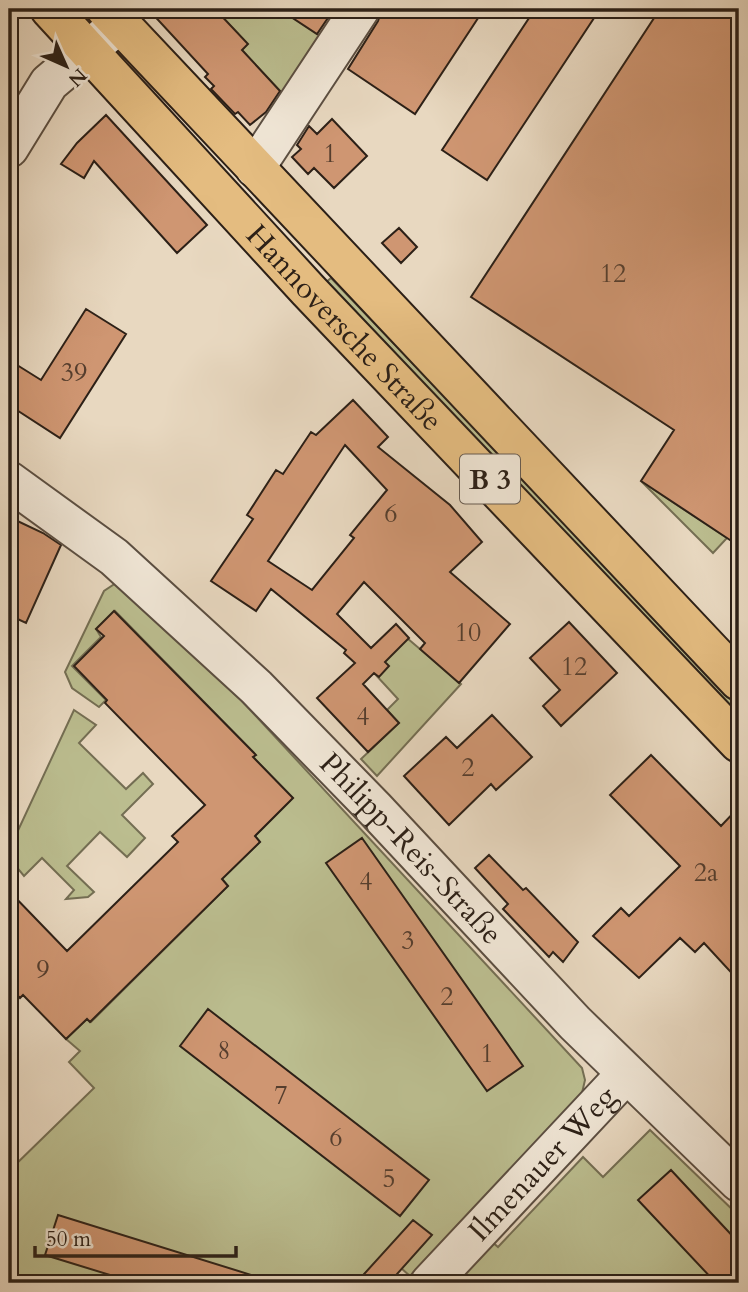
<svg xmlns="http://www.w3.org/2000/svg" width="748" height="1292" font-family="Cardo,serif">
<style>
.green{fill:#bbbd8f;stroke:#746e53;stroke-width:2}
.building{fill:#cf9672;stroke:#2c2017;stroke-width:2;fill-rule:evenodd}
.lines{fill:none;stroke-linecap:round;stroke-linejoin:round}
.minor-casing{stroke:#5b4e41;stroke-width:42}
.major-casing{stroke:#2c2017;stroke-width:42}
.minor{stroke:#f0e6d6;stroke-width:38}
.major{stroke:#e4bc80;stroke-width:38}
.labels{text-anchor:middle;stroke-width:6;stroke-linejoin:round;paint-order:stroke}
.number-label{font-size:26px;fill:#553e2e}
.shield{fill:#f0e6d6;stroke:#675b50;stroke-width:2}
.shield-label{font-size:28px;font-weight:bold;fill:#2c2017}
.street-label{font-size:30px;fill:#2c2017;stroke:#f0e6d6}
</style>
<rect width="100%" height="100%" fill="#e8d8c0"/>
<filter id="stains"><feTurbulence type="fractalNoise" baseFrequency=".00286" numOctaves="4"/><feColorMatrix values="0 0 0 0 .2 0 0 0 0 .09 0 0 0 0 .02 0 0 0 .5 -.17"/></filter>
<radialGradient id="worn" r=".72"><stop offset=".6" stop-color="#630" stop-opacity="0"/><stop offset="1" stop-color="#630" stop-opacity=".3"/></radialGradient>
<!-- green -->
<path class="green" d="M215 9H284L283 11 322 37 283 94 242 50 247 44Z
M331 278 739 704V721L324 284Z
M641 481 727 538 713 553Z
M116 583 241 700 582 1068 585 1080 582 1093 410 1276 384 1253 356 1283H9V1171L94 1088 69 1062 80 1051 66 1039 87 1019 91 1022 228 886 222 879 260 842 255 836 293 798 253 757 255 754 115 611 96 629 101 637 72 666 106 700 99 707 72 688 65 672 104 591Z
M407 638 461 684 377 776 361 759 399 723 387 710 398 699 374 673Z
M74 710 96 725 79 743 126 789 143 773 153 784 122 815 145 838 127 857 100 832 67 866 94 892 88 897 66 899 74 890 42 858 24 876 9 858V835L15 837Z
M650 1130 739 1216V1283H452L491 1241 498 1247 583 1157 603 1177Z"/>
<!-- building -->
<path class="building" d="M148 9H215L248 44 242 50 280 91 266 112 250 125 238 112 235 114 211 89 214 86 205 77 208 74Z
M279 9H334L317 34Z
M382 9H484L415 114 348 69 378 21Z
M535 9H600L487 180 442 150Z
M660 9H739V546L641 481 674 430 471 297Z
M106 115 207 225 177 253 94 161 84 178 61 164 77 143Z
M332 119 367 156 334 188 314 168 308 174 292 157 301 149 297 145 309 126 317 134Z
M399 228 417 247 401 263 382 243Z
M86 309 126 334 60 438 9 405V360L41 380Z
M353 400 388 437 378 447 450 505 482 542 450 572 510 624 459 683 420 649 425 643 364 582 337 614 371 648 396 624 409 638 385 662 389 666 379 677 374 673 363 684 399 723 368 752 317 698 355 663 344 653 346 650 271 589 256 611 211 581 253 519 247 515 276 470 283 474 311 432 316 435ZM345 445 387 490 350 535 354 538 312 590 268 561Z
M9 517 43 533 61 545 26 623 9 615Z
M114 611 256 755 253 757 293 798 255 836 260 842 222 879 228 886 90 1022 87 1019 66 1039 23 995 20 998 9 987V891L67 951 178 842 172 836 205 805 105 703 107 700 74 666 104 636 96 629Z
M569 622 617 673 561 726 543 706 560 690 530 658Z
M492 715 532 757 496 790 491 784 449 825 404 776 446 737 457 748Z
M651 755 721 826 739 807V981L704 943 695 952 680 938 639 978 593 936 621 908 629 916 680 866 610 795Z
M362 838 523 1066 487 1091 326 863Z
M489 855 523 890 526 888 578 942 563 962 553 952 549 957 503 909 508 904 475 868Z
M208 1009 429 1180 400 1216 180 1046Z
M671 1170 739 1243V1283H716L638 1200Z
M58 1215 261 1278V1283H136L45 1255Z
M413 1220 432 1235 389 1283H356Z"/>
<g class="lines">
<defs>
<g id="minor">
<path d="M9 148 49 83 119 24"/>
<path d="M255 168 360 9"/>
<path id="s1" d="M9 481 114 557 256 687 375 809 575 1023 739 1182"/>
<path id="s2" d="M430 1283 626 1074"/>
</g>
<g id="major">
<path id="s3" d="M50 9 308 290 739 743"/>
<path d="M106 9 739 681"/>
</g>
</defs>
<!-- minor casing -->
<use href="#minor" class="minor-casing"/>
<!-- major casing -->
<use href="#major" class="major-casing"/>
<!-- minor -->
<use href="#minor" class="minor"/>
<!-- major -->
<use href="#major" class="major"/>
</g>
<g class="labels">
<!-- number labels -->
<g class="number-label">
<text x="330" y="162">1</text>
<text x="613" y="282">12</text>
<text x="74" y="381">39</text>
<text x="391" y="522">6</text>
<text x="468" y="641">10</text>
<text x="574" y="675">12</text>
<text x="363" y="725">4</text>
<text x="468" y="776">2</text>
<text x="706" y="881">2a</text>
<text x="366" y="890">4</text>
<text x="408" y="949">3</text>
<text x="43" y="978">9</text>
<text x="447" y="1005">2</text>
<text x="224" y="1059">8</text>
<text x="487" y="1062">1</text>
<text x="281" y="1104">7</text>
<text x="336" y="1146">6</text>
<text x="389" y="1187">5</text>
</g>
<!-- shield labels -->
<rect class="shield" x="460" y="454.5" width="60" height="49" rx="5"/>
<g class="shield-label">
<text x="490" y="489">B 3</text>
</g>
<!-- street labels -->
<g class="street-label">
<text dy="10" stroke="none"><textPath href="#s3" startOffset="434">Hannoversche Straße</textPath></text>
<text dy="10" stroke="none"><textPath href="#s1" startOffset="546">Philipp-Reis-Straße</textPath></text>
<text dy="10" stroke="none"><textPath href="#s2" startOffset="164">Ilmenauer Weg</textPath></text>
</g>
</g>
<!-- margin -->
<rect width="748" height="1292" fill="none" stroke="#e8d8c0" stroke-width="35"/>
<rect x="10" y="10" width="727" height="1271" fill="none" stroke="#2c2017" stroke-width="3.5"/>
<rect x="18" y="18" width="713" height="1257" fill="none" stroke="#2c2017" stroke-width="2"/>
<!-- north arrow -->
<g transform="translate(66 66) rotate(135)" stroke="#f0e6d6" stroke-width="5" paint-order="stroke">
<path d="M0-5L12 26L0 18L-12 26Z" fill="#2c2017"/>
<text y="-10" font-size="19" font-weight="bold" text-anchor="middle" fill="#2c2017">N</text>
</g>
<!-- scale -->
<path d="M35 1246v10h201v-10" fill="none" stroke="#2c2017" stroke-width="3.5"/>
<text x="46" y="1246" font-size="21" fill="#2c2017" stroke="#f0e6d6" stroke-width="5" paint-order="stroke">50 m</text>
<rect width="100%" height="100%" filter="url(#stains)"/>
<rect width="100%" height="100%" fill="url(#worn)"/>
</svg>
